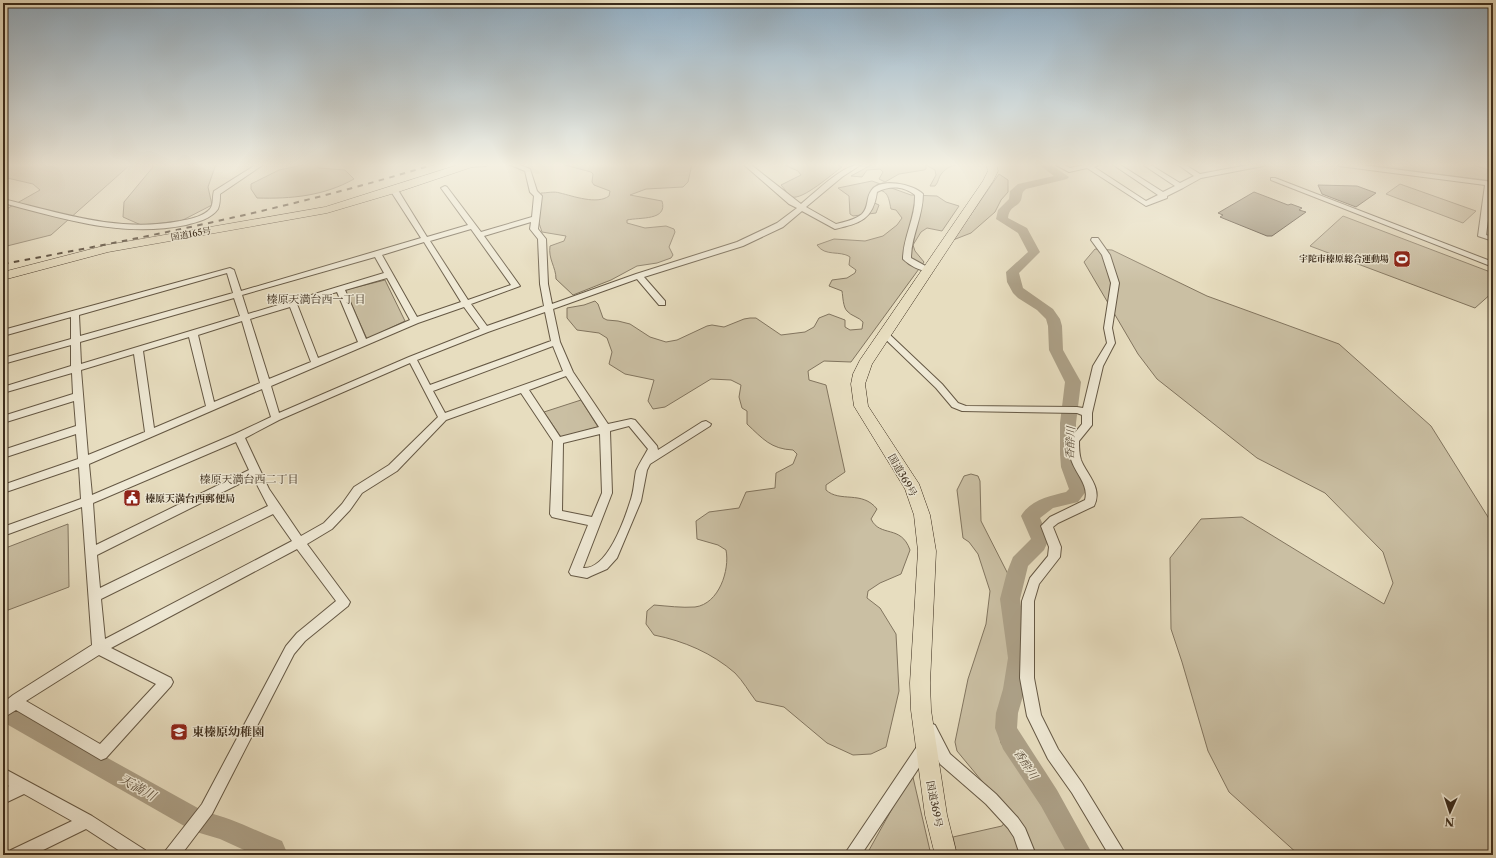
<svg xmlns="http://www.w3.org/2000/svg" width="1496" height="858" font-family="'Libre Caslon Text','Noto Serif JP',serif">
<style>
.green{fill:#cabfa3;stroke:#82755f}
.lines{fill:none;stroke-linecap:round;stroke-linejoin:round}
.river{fill:#aca087;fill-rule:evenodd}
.building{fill:#948870;stroke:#3a2b1b}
.minor-casing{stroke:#655844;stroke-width:2}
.highway-casing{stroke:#3a2b1b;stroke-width:1}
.minor{fill:#efe9d5;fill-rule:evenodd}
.highway{fill:#e7ddbf;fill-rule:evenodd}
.rail{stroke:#3a2b1b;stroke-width:2;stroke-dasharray:5.5 5.5;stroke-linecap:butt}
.labels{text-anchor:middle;stroke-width:3;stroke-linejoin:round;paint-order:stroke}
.far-street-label{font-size:9px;fill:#3a2b1b;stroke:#efe9d5}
.far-poi-label{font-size:9px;font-weight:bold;fill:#3a2b1b;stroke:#efe9d5;text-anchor:end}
.street-label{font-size:10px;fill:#3a2b1b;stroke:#efe9d5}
.poi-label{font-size:10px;font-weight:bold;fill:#3a2b1b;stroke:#efe9d5;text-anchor:start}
.neighbourhood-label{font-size:11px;fill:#3a2b1b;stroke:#efe9d5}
.water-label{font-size:11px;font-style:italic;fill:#5c4e3b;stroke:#efe9d5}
.near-poi-label{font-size:12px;font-weight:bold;fill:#3a2b1b;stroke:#efe9d5;text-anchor:start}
.near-water-label{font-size:13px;font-style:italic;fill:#5c4e3b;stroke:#efe9d5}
</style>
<rect width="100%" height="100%" fill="#e7ddbf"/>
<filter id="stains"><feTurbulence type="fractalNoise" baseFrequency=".005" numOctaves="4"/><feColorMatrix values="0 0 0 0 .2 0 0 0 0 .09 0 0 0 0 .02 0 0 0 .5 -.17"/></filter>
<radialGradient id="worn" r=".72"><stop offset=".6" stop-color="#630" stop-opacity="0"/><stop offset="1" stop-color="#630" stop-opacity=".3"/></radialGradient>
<!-- green -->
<path class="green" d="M3 164H131L51 235 3 247V211L40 190 33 184 3 177Z
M152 164H216L208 187 212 205 181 221 141 225 123 217 124 202 153 167Z
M307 164H319L317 166 319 168 345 170 354 179C324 196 291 199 257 198L251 189V184L279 170Z
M561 164H692L688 182 683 187 646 189 630 195 662 201C668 221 640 217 627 220V223L645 228 666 226 674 229 675 232 669 247 673 255 671 258 657 263 637 266 611 280 573 295 556 279C556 267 548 259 550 246L564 241 566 236 542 232 539 223 541 193C547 193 554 191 560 193 573 196 597 205 609 196L610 191 594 185 592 182 593 174 591 172Z
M782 164H836L842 167C832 174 803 200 792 197 788 195 784 188 781 185L801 175 798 171Z
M873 164H977C965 165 951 162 942 173 938 177 939 182 935 186H930L936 175 935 170 926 165V169L924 170 899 174 885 182 879 179 883 172 880 169 867 170 862 177 851 176Z
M1357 164H1469L1493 171V181Z
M999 174 1008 180V192L1001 200 995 212 971 233 953 240Z
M872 181 911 195 937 196 946 202 959 206 942 231 927 228 921 232 913 245 915 251 924 262 851 362 824 361 808 371 809 380 826 385 845 472 826 485V490C840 503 862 490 877 509L871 519C880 538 901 524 910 550L901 574 880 583 868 591 867 598 880 608 896 634 899 691 886 747 871 754 853 755 827 743 784 707 756 701C749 692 743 681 735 673 712 653 684 641 654 635L646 624 647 611 654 605C667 606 682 608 695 607 719 604 730 570 726 550L718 545 697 539 696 521 709 512 739 508 746 492 775 488 776 473 793 464 797 454 793 450C771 449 763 439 747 424V411L742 408 739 397 741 385 731 380 711 379 665 407 653 409 648 401 654 380 625 374 609 364 612 352 607 338 599 333 577 330 567 318V308L584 305 595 301 598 304 603 318 607 320 618 321 630 324 650 337 666 342 677 340 707 326 712 325 724 327 744 319 750 318H756L781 335 805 332 814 327 819 318 829 314 845 320V327L850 330 862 329 863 322C859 317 851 316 847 311 843 307 843 297 842 291L829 286 832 280 847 278 855 273 856 270 849 265 850 257C840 250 825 257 817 245L834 239 865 241 883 236 897 225 902 218 896 210 891 209C888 195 888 190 872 189L870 201 879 205 876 213 853 216 850 214 849 196 838 188Z
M1400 184 1476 211 1463 223 1386 194Z
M1343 216 1493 273V292L1475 308 1310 246Z
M1095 249 1112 250 1207 296 1339 344 1431 426 1493 525V855H1299L1229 792 1208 751 1182 662 1171 629 1170 558 1201 519 1242 517 1384 604 1393 583 1383 552 1325 493 1257 458 1157 379 1138 354 1084 262Z
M385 280 405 321 367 339 345 290Z
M581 400 598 427 561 437 544 412Z
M971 474 978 476 980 481 981 521 1009 576 1007 611 1011 661 999 734 1001 743 1077 855H957L953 837 1002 826 1010 815 957 751 955 742 968 679 986 624 990 591 978 554 969 542 963 538 957 490 964 476Z
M68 524 69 587 3 612V549Z
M912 773 931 855H869L868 852Z"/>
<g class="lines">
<!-- river -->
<path class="river" d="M1038 164H1050L1069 177 1067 179 1026 189C1021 193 1023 194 1021 200 1018 207 1009 206 1008 218L1027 228 1040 252 1019 273 1023 288 1053 309 1060 319 1062 326 1063 350 1081 382 1076 423V454L1078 467 1087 490 1078 502 1053 508 1040 518 1049 539 1044 550 1028 566 1020 599 1028 658 1025 689 1018 713 1017 728 1057 790 1093 855H1068L1041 806 1003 749 995 728 996 713 1003 689 1008 658 1000 599 1007 572 1013 557 1031 539 1021 516C1030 500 1050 496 1066 492L1069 489 1061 467 1060 454V423L1065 382 1049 350 1048 326 1046 319 1037 310 1018 298 1013 293 1007 282 1006 272 1028 252 1018 233 996 219 998 210 1009 199 1010 191 1018 184 1054 176Z
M3 700 205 812C232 818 256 831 282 841L288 855H255L220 839 193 831 3 722Z"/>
</g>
<!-- building -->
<path class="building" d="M1318 185 1357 186 1376 193 1356 207 1322 194Z
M1254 192 1288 205 1291 204 1302 208 1299 210 1306 212 1272 236H1267L1220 217 1223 215 1218 213Z"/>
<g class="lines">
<defs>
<path id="minor" d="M257 164H264L220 194C220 199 220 204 218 209 211 219 197 222 186 225 123 238 64 219 3 203V199C61 213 119 233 180 221 189 219 203 217 210 209 214 204 212 197 214 191Z
M464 164H489L486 166 467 167 465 166Z
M508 164H517L530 169 537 191 542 196 538 229 546 239 548 284 552 304 636 274 737 242 777 223 797 208 789 204 743 164H750L801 204C816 192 843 164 862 164L842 177 806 207 836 224C844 222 855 220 862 214 869 207 866 198 871 191 879 177 914 184 923 194 923 217 911 236 911 258L931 269 930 271C921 272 909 265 903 259 903 237 916 217 915 195 904 186 890 185 877 192 873 220 860 223 835 229L802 211 783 227 743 246 644 277 665 301V305H659L637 279 553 309 560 342 573 372 608 424 631 419 635 420 657 446 658 450 702 422 706 421 711 424 710 426 650 464 647 470 641 501 617 558 607 569 591 576 587 578 571 575 569 572 588 525 556 518 552 517 550 514 553 441 521 393 446 420 397 471 362 493 350 510 332 529 307 544 350 602 348 606 305 641 294 654 212 814 181 855H163L166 850 202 804 286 646 297 633 336 601 297 549 111 648 171 678 173 682 171 686 106 758 101 760 16 710 3 718V703L13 695 92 645 82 507 3 536V527L81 499 79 467 3 493V485L78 459 76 434 3 458V450L76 426 74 401 3 423V416L73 394 72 373 3 393V387L71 366V345L3 364V358L71 339V317L3 336V330L230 268 234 270 241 291 421 238 390 190 394 188 398 190 427 237 468 225 441 188 445 186 447 187 481 232 532 217 534 196 530 192 525 171ZM531 222 530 229 538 239 540 284 544 306 487 326 471 304 520 286 484 236ZM471 229 511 285 468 300 430 241ZM424 242 461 302 417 317 382 255ZM375 257 384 273 248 314 242 295ZM227 273 233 293 80 336 79 315ZM387 278 410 320 366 339 345 290ZM337 292 358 342 318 358 297 304ZM234 298 240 316 81 364 80 342ZM290 307 311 362 269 379 250 319ZM464 307 480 329 409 357 279 413 271 386 418 323ZM545 312 551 341 430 385 417 360 488 332ZM242 321 260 383 214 402 198 335ZM189 337 206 406 154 428 143 351ZM553 346 563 371 445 413 433 391ZM134 354 145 432 88 455 81 370ZM410 363 438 417 389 465 354 487 342 504 324 523 301 536 269 489 245 438 279 420ZM566 376 599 427 560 437 529 390ZM262 389 271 417 235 434 92 495 89 464ZM629 426 648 449C644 456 639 464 636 471 634 481 634 492 630 502 624 521 607 570 583 568L612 493 610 431ZM600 434 602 493 592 517 562 511 563 443ZM236 442 249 470 96 545 93 503ZM253 477 268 506 100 588 97 555ZM273 514 292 541 105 639 101 599ZM99 655 156 684 100 744 26 701Z
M1054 164H1062L1070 168 1088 164H1102L1094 167 1146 201 1158 195 1112 164H1119L1163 192 1175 186 1142 164H1149L1180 183 1194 176 1177 164H1184L1200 174 1253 164H1266L1263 166 1201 178 1183 188 1167 196V198L1146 206 1087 168 1069 172Z
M1336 164H1354L1493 182 1486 235 1493 237V241L1478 236 1485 185 1339 166Z
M1271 178H1275L1493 262V267L1271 180Z
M1092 238H1098L1110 255 1119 283 1112 328 1115 343 1103 366 1092 413V425L1079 441C1079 447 1079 454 1081 460 1087 475 1103 488 1094 506L1058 523 1053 527 1061 547 1060 557 1039 584 1034 601V678L1041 715 1058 749 1082 783 1126 855H1109L1072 793 1048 759 1027 716 1020 678 1022 601 1030 578 1048 556 1049 547 1041 526 1050 517 1085 500C1089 486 1077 475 1072 462 1069 455 1069 447 1069 440L1082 424V415L1077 413 962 411 952 407 936 388 880 334 884 331 887 332 942 384 958 403 966 406 1077 407 1083 408 1093 366 1107 343 1104 328 1111 283 1102 255 1091 240Z
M930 723 935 725 950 754 996 794 1018 818 1025 828 1036 855H1020L1014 837 1008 828 986 804 940 764 932 748 861 855H844L920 742 925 740 929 742 923 730 925 725Z
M3 768 92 816 145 850 148 855H126L86 829 33 855H8L11 850 72 821 24 794 3 804V789L9 786 3 783Z"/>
<path id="highway" d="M461 164H476L475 166 398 192 327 213 108 252 3 280V272L107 245 325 207Z
M986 164H996L998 171 993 181 872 364 865 384 868 406 919 484 930 515 936 551 930 683 931 710 947 815 957 855H935L925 815 911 710 910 683 918 551 914 515 905 489 854 406 851 384 853 374 860 360 983 181 988 171Z"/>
</defs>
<!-- minor casing -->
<use href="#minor" class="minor-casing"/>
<!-- highway casing -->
<use href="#highway" class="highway-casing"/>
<!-- minor -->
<use href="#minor" class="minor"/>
<!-- highway -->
<use href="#highway" class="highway"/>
<!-- rail -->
<path class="rail" d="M3 264C149 237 293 208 435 164"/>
</g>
<!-- sky -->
<linearGradient id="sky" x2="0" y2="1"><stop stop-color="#90acc1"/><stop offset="0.58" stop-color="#f4f0e2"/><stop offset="1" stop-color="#f4f0e2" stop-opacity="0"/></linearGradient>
<rect width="1496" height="284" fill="url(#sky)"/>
<!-- icons -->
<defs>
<symbol id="stadium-square" viewBox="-11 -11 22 22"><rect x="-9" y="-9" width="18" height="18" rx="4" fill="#8f2418" stroke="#efe9d5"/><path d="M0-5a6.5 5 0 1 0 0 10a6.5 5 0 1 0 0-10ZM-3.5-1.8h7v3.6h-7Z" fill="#fff"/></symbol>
<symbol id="civic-square" viewBox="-11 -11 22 22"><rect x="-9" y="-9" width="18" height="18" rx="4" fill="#8f2418" stroke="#efe9d5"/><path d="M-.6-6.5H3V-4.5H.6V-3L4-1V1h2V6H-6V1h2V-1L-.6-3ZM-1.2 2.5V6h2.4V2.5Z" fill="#fff"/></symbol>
<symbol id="school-square" viewBox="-11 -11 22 22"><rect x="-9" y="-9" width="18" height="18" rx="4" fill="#8f2418" stroke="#efe9d5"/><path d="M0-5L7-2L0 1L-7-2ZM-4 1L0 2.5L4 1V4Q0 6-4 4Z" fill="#fff"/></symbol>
</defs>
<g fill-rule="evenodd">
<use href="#stadium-square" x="1392" y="249" width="20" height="20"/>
<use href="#civic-square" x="122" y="488" width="20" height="20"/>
<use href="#school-square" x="169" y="722" width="20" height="20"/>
</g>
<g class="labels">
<!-- far-street labels -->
<g class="far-street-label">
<text transform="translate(191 234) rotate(-10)" y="3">国道165号</text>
</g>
<!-- far-poi labels -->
<g class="far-poi-label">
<text x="1389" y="262">宇陀市榛原総合運動場</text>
</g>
<!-- street labels -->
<g class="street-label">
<text transform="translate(903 475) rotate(60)" y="4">国道369号</text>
<text transform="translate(935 804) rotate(79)" y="4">国道369号</text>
</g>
<!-- poi labels -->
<g class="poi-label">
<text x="145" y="502">榛原天満台西郵便局</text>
</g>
<!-- neighbourhood labels -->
<g class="neighbourhood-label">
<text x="316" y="303">榛原天満台西一丁目</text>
<text x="249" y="483">榛原天満台西二丁目</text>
</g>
<!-- water labels -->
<g class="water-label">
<text transform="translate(1070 443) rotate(-87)" y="4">香酔川</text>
<text transform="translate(1026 764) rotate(56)" y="4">香酔川</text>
</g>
<!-- near-poi labels -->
<g class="near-poi-label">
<text x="192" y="736">東榛原幼稚園</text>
</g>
<!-- near-water labels -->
<g class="near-water-label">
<text transform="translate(138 787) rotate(30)" y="5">天満川</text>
</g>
</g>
<!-- margin -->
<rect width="1496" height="858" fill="none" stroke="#e7ddbf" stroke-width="16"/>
<rect x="4" y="4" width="1488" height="850" fill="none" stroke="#3a2b1b" stroke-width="2"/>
<rect x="8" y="8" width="1480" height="842" fill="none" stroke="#3a2b1b"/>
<!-- north arrow -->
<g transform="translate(1450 812) rotate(183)" stroke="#efe9d5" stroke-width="3" paint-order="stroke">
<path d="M0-3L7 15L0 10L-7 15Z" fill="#3a2b1b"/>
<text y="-6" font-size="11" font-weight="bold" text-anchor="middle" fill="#3a2b1b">N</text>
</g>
<rect width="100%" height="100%" filter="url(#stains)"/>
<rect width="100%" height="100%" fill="url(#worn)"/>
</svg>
